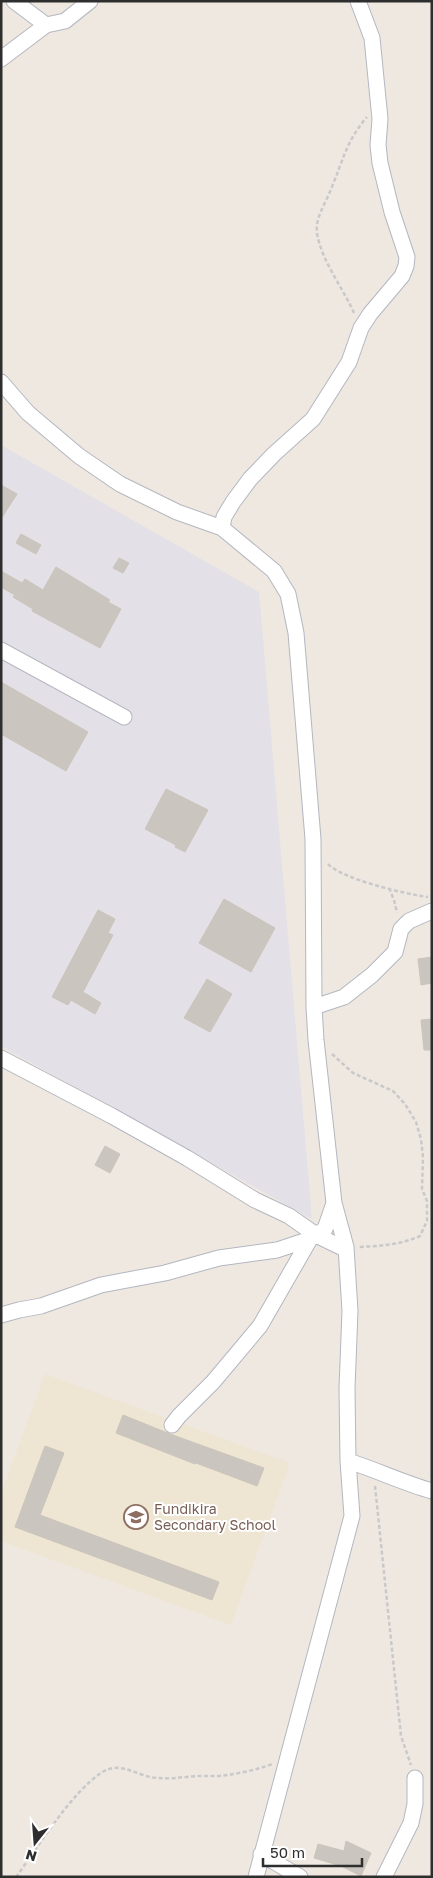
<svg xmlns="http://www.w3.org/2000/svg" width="433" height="1878" font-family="'Golos Text',sans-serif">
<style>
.industrial{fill:#e3e1e7}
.education{fill:#eee5d2}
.building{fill:#cac6bf;stroke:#cac4ba}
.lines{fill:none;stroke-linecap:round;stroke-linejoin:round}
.minor-casing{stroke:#b4b7c0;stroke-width:17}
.path{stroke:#c9c9c9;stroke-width:2.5;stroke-dasharray:4 2.5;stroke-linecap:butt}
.minor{stroke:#fff;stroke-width:15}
.labels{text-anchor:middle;stroke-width:4;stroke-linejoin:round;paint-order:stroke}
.education-label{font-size:14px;fill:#785e54;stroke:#fff;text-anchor:start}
</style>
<rect width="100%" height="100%" fill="#eee8e1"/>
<!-- industrial -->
<path class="industrial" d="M1 445 259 592 312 1219 1 1046Z"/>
<!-- education -->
<path class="education" d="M45 1374 290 1463 231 1625 1 1541V1494Z"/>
<!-- building -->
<path class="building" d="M1 485 17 494 1 519Z
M21 534 41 545 36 554 16 543Z
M119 558 129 563 123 573 113 568Z
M56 567 110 600 108 602 121 609 100 648 32 611 33 609 13 597 15 595 1 587V571L22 583 25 579 43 590Z
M1 682 88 732 66 771 1 734Z
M166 789 208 810 185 852 175 847 176 845 145 829Z
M224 899 275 928 251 972 199 943Z
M98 910 115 919 108 933 113 935 83 992 101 1003 95 1014 71 1000 68 1005 52 997Z
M432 957V983L421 985 418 959Z
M207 979 232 994 210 1032 184 1018Z
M432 1019V1050H424L421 1020Z
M105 1146 120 1154 110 1173 95 1165Z
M123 1415 170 1434 264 1468 257 1486 196 1463 195 1464 116 1433Z
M45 1446 64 1453 40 1515 219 1582 212 1600 15 1527Z
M346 1841 371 1853 361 1876 341 1866 314 1858 318 1844 344 1851Z"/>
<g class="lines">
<defs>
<path id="minor" d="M14 1 46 25
M1 59 46 25 65 21 90 1
M1 382 28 413 79 456 120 484 177 512 222 528 274 571 288 594 296 633 313 839 314 1007 316 1040 334 1203 346 1247 350 1311 347 1388 348 1461 352 1516 256 1877
M222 528 224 517 233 502 250 479 274 454 313 419 349 362 361 328 370 314 402 276 406 266 407 257 392 212 380 163 378 145 380 119 372 38 358 1
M1 650 124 717
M314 1007 344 997 372 975 395 952 401 929 409 921 432 911
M1 1058 112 1116 187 1158 255 1200 289 1216 316 1235 343 1248 346 1247
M1 1315 19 1310 41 1306 101 1285 165 1273 219 1258 277 1250 310 1239 325 1229 334 1203
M172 1425 179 1416 213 1382 260 1326 310 1239
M348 1461C377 1470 403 1483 432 1491
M261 1854 300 1877
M384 1877 411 1823 415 1804V1778"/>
</defs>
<!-- minor casing -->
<use href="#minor" class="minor-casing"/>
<!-- path -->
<path class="path" d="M354 313C343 288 321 260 317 233 315 217 326 203 331 189 343 161 346 141 367 117
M328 864C342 879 405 894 428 897
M389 888 394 900 397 913
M332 1054 353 1073 393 1091 405 1104 416 1122 421 1139 423 1157 422 1189 427 1201V1221L420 1236C400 1245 380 1246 358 1247
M375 1486 401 1736 411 1765
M16 1877C39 1846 70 1794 101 1773 121 1759 138 1778 159 1778 171 1779 184 1777 197 1776 203 1776 210 1776 216 1776 230 1776 260 1769 272 1764"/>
<!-- minor -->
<use href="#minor" class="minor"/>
</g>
<!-- icons -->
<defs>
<symbol id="school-ring" viewBox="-11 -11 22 22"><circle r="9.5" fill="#fff" stroke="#8d6e63" stroke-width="1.5"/><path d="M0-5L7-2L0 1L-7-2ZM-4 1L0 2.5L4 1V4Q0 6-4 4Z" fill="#8d6e63"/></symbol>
</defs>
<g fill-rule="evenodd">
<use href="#school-ring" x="122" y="1503" width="28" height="28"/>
</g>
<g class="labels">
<!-- education labels -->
<g class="education-label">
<text x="154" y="1514">Fundikira<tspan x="154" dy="16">Secondary School</tspan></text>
</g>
</g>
<!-- border -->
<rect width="433" height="1878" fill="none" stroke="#2e2e2e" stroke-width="5"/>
<!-- north arrow -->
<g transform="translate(35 1843) rotate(197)" stroke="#ffffff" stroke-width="4" paint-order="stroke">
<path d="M0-4L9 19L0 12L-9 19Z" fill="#2e2e2e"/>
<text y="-8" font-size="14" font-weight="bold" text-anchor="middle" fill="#2e2e2e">N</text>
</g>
<!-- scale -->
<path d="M263 1858v8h99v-8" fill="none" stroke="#2e2e2e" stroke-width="2.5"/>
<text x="270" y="1858" font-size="15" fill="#2e2e2e" stroke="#ffffff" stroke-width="4" paint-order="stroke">50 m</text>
</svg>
